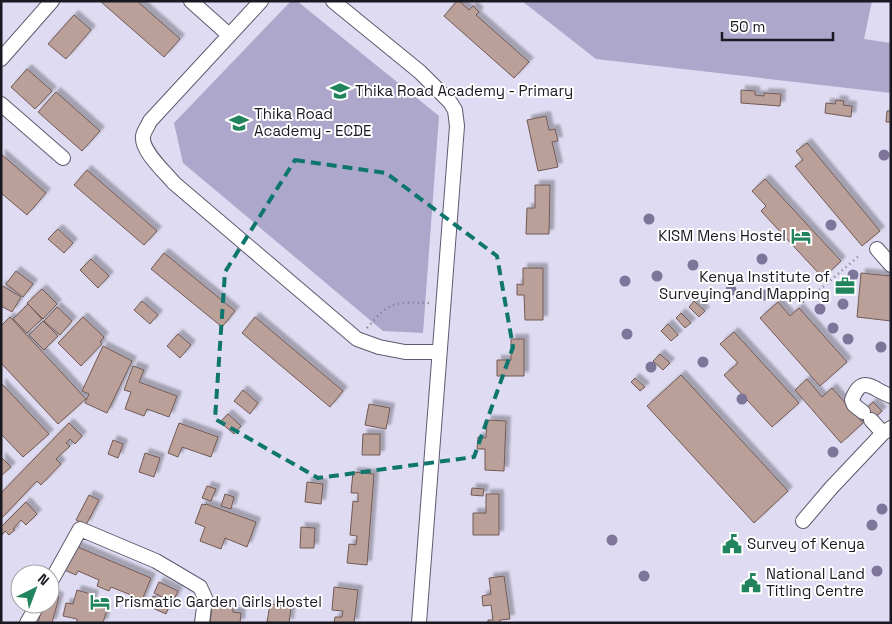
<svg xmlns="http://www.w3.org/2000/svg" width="892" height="624" font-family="'Space Grotesk',sans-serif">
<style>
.green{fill:#ada7cb}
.building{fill:#baa099;stroke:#715a54;filter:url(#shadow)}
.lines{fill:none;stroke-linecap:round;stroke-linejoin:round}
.minor-casing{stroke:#5e5a6e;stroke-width:16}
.path{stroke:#7c7989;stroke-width:2.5;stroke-dasharray:1 4;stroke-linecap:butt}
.minor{stroke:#fff;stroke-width:14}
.tree{fill:#7e759b}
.marked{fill:none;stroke:#0f766e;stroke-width:4;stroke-dasharray:10 6;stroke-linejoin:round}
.labels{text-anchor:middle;stroke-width:4;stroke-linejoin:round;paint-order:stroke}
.poi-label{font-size:15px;fill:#1a1821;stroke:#fff;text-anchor:start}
</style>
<defs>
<filter id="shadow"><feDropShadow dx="4.5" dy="-4.5" stdDeviation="1" flood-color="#0004"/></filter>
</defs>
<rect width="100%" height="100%" fill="#dfdbf2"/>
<!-- green -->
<path class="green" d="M291 1H297L439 116 423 333 383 331 183 163 174 123Z
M522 1H872L864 39 891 43V93L596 59Z"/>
<!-- building -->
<path class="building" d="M100 1H137L180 39 164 57Z
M457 1H459L469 10 473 6 479 12 476 15 529 62 514 78 444 16Z
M74 15 91 30 66 59 48 44Z
M27 69 52 91 35 109 11 87Z
M741 90 755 91V95L764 96V93L781 94 780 106 741 103Z
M56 92 100 131 82 151 38 112Z
M836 100 844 101 843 105 852 106 851 117 825 113 826 103 835 104Z
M887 111H891V122H886Z
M546 116 549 130 555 129 558 141 552 142 558 167 538 171 527 120Z
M807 143 880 231 862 246 795 166 803 160 796 151Z
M1 154 46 193 27 215 1 193Z
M87 170 157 231 144 245 74 185Z
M765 179 841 261 823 278 761 211 766 206 752 191Z
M535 185H550L549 234H526L527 208H535Z
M58 229 73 243 64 253 48 239Z
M164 253 235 311 222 327 151 269Z
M91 259 109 276 98 288 80 270Z
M523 268H543V320H525L524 295H517V284L523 285Z
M16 271 33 284 23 297 6 284Z
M861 273 891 276V321L857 317Z
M1 285 21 297 12 312 1 306Z
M42 289 57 304 43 319 27 303Z
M142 301 158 315 150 324 134 310Z
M694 301 705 311 699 317 689 307Z
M778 302 790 316 799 308 847 362 820 386 760 318Z
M28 304 42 319 27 333 13 319Z
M57 307 72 321 60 335 44 321Z
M681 313 691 323 685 328 676 318Z
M10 317 86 399 58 424 1 363V326Z
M83 317 104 337 100 342 102 344 81 366 58 343Z
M255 317 343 391 330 407 242 333Z
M43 321 58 336 44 350 29 335Z
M668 324 678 335 671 341 661 331Z
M734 332 799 403 772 427 724 375 738 363 720 344Z
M178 334 191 345 180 358 167 346Z
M511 339H524V376H497V360H511Z
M103 346 132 361 107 413 85 403 89 394 82 391Z
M660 354 670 363 663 370 653 361Z
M133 366 144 370 139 382 177 396 169 417 147 409 144 416 125 409 131 392 124 390Z
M681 375 788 491 754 523 647 406Z
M635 378 645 387 640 391 631 382Z
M807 379 822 397 832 388 863 423 841 443 795 390Z
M1 383 49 434 23 457 1 434Z
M243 390 258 403 250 414 234 401Z
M873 402 882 411 867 425 858 416Z
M369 404 390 408 386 429 365 425Z
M228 414 241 426 234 434 220 422Z
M487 420 506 421 504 471 485 470V449H477L478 437 486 438Z
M69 423 82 436 75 444 70 439 66 443 70 446 56 459 61 464 41 485 37 481 1 519V493Z
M179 423 218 437 211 457 182 447 178 457 168 453Z
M363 434H380V455H362Z
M113 440 123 444 118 458 108 454Z
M145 453 160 458 154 477 139 472Z
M1 457 11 467 1 476Z
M353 472 374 474 367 565 347 563 349 544 356 545 357 536 350 535 353 501 358 502V493H351Z
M307 482 323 484 321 504 305 502Z
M207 486 216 489 211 501 202 498Z
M472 488 484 489 483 496 471 495Z
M225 494 234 497 231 509 221 506Z
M486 494H499V535H473V513H486Z
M89 495 99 500 86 525 76 520Z
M26 502 37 514 26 525 21 520 13 529 15 530 9 535 5 531 2 535 1 527Z
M202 504 205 505 206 504 256 522 247 547 225 538 221 549 200 541 205 527 195 523Z
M301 527 315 528 314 548H300Z
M73 545 151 578 140 605 129 600 131 595 111 587 109 591 97 586 99 580 78 571 76 575 62 569Z
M504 576 510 619 500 620V623H488V620H493L491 605 483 606 482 596 491 594 489 578Z
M159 582 178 591 173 602 154 593Z
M334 587 358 590 354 623H334L335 617H342L343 611 332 610Z
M77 590 94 595 91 605 107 609 103 623H77V619L63 616 66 603 73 604Z
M50 594 59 597 52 623H38L43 604H50Z
M153 596 170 604 166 614 148 606Z
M270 604 291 607 289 623 267 622Z
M212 607 233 608V612L241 613 240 623H210Z"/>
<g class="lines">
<defs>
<path id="minor" d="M191 1 229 35
M261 1 150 121C148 126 144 131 143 136 141 151 165 172 174 183L357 339 379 347 405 352H439
M333 1 420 72 450 102 455 110 457 126 419 623
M1 59 52 1
M1 104 63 158
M877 249 891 265
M863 412 854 405 852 400C862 372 874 391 891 396
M871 420 883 433
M803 521 831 488 883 433 891 428
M50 583 80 529 156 561 200 587 205 598 202 623
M27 623 38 604"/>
</defs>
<!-- minor casing -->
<use href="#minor" class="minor-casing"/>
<!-- path -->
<path class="path" d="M803 302 824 286 860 255
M367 328C390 301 395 302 430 303"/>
<!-- minor -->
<use href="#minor" class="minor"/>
</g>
<!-- trees -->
<g class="tree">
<circle cx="884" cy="155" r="5.5"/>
<circle cx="649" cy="219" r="5.5"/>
<circle cx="831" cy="225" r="5.5"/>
<circle cx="762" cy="259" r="5.5"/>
<circle cx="693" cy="265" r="5.5"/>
<circle cx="853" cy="275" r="5.5"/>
<circle cx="657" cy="276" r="5.5"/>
<circle cx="625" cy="281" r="5.5"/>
<circle cx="731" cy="290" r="5.5"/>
<circle cx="764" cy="295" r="5.5"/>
<circle cx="843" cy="304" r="5.5"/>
<circle cx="820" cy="309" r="5.5"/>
<circle cx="833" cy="328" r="5.5"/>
<circle cx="627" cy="334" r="5.5"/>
<circle cx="848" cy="339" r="5.5"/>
<circle cx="881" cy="347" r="5.5"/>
<circle cx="703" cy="362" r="5.5"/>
<circle cx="651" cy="367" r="5.5"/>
<circle cx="742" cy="399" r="5.5"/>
<circle cx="833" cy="452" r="5.5"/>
<circle cx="882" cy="509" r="5.5"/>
<circle cx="872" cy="525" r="5.5"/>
<circle cx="612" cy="540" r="5.5"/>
<circle cx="877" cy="571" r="5.5"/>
<circle cx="644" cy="576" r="5.5"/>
</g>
<!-- marked area -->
<path class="marked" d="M295 160 386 173 497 256 513 347 474 457 318 478 215 419 225 272Z"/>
<!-- icons -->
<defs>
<symbol id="school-bare" viewBox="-9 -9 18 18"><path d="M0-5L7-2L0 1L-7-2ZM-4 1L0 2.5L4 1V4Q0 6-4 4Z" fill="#22845d" stroke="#fff" stroke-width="2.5" paint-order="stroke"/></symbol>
<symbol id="hotel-bare" viewBox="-9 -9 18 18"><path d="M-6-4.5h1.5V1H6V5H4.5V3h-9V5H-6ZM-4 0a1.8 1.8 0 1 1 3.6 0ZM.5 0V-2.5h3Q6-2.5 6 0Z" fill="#22845d" stroke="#fff" stroke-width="2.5" paint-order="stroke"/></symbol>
<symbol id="office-bare" viewBox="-9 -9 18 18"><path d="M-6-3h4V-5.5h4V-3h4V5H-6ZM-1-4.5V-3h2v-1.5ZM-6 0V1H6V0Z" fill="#22845d" stroke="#fff" stroke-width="2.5" paint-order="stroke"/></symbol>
<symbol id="civic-bare" viewBox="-9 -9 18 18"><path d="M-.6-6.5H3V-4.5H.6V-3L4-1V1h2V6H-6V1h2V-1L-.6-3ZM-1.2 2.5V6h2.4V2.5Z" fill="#22845d" stroke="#fff" stroke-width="2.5" paint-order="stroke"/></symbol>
</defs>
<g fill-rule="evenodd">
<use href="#school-bare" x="326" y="77" width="28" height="28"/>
<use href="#school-bare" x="225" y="109" width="28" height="28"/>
<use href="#hotel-bare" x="787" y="222" width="28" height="28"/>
<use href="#office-bare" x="831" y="272" width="28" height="28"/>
<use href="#civic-bare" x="718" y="530" width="28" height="28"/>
<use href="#civic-bare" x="737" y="569" width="28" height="28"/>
<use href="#hotel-bare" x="86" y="588" width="28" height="28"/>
</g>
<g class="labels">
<!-- poi labels -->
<g class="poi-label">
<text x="355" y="96">Thika Road Academy - Primary</text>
<text x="254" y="119">Thika Road<tspan x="254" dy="17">Academy - ECDE</tspan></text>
<text x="786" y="241" text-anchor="end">KISM Mens Hostel</text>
<text x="830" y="282" text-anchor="end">Kenya Institute of<tspan x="830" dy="17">Surveying and Mapping</tspan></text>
<text x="747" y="549">Survey of Kenya</text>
<text x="766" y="579">National Land<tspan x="766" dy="17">Titling Centre</tspan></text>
<text x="115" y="607">Prismatic Garden Girls Hostel</text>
</g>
</g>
<!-- border -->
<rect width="892" height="624" fill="none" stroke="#1a1821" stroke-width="5"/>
<!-- north arrow -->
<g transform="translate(35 589) rotate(42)"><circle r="24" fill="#ffffff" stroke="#a3a3a6"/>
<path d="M0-4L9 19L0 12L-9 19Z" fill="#22845d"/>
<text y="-8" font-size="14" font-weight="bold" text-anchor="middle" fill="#1a1821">N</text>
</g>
<!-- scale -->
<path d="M722 32v8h111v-8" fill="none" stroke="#1a1821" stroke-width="2.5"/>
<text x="730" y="32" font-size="15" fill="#1a1821" stroke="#ffffff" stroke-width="4" paint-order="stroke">50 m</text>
</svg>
